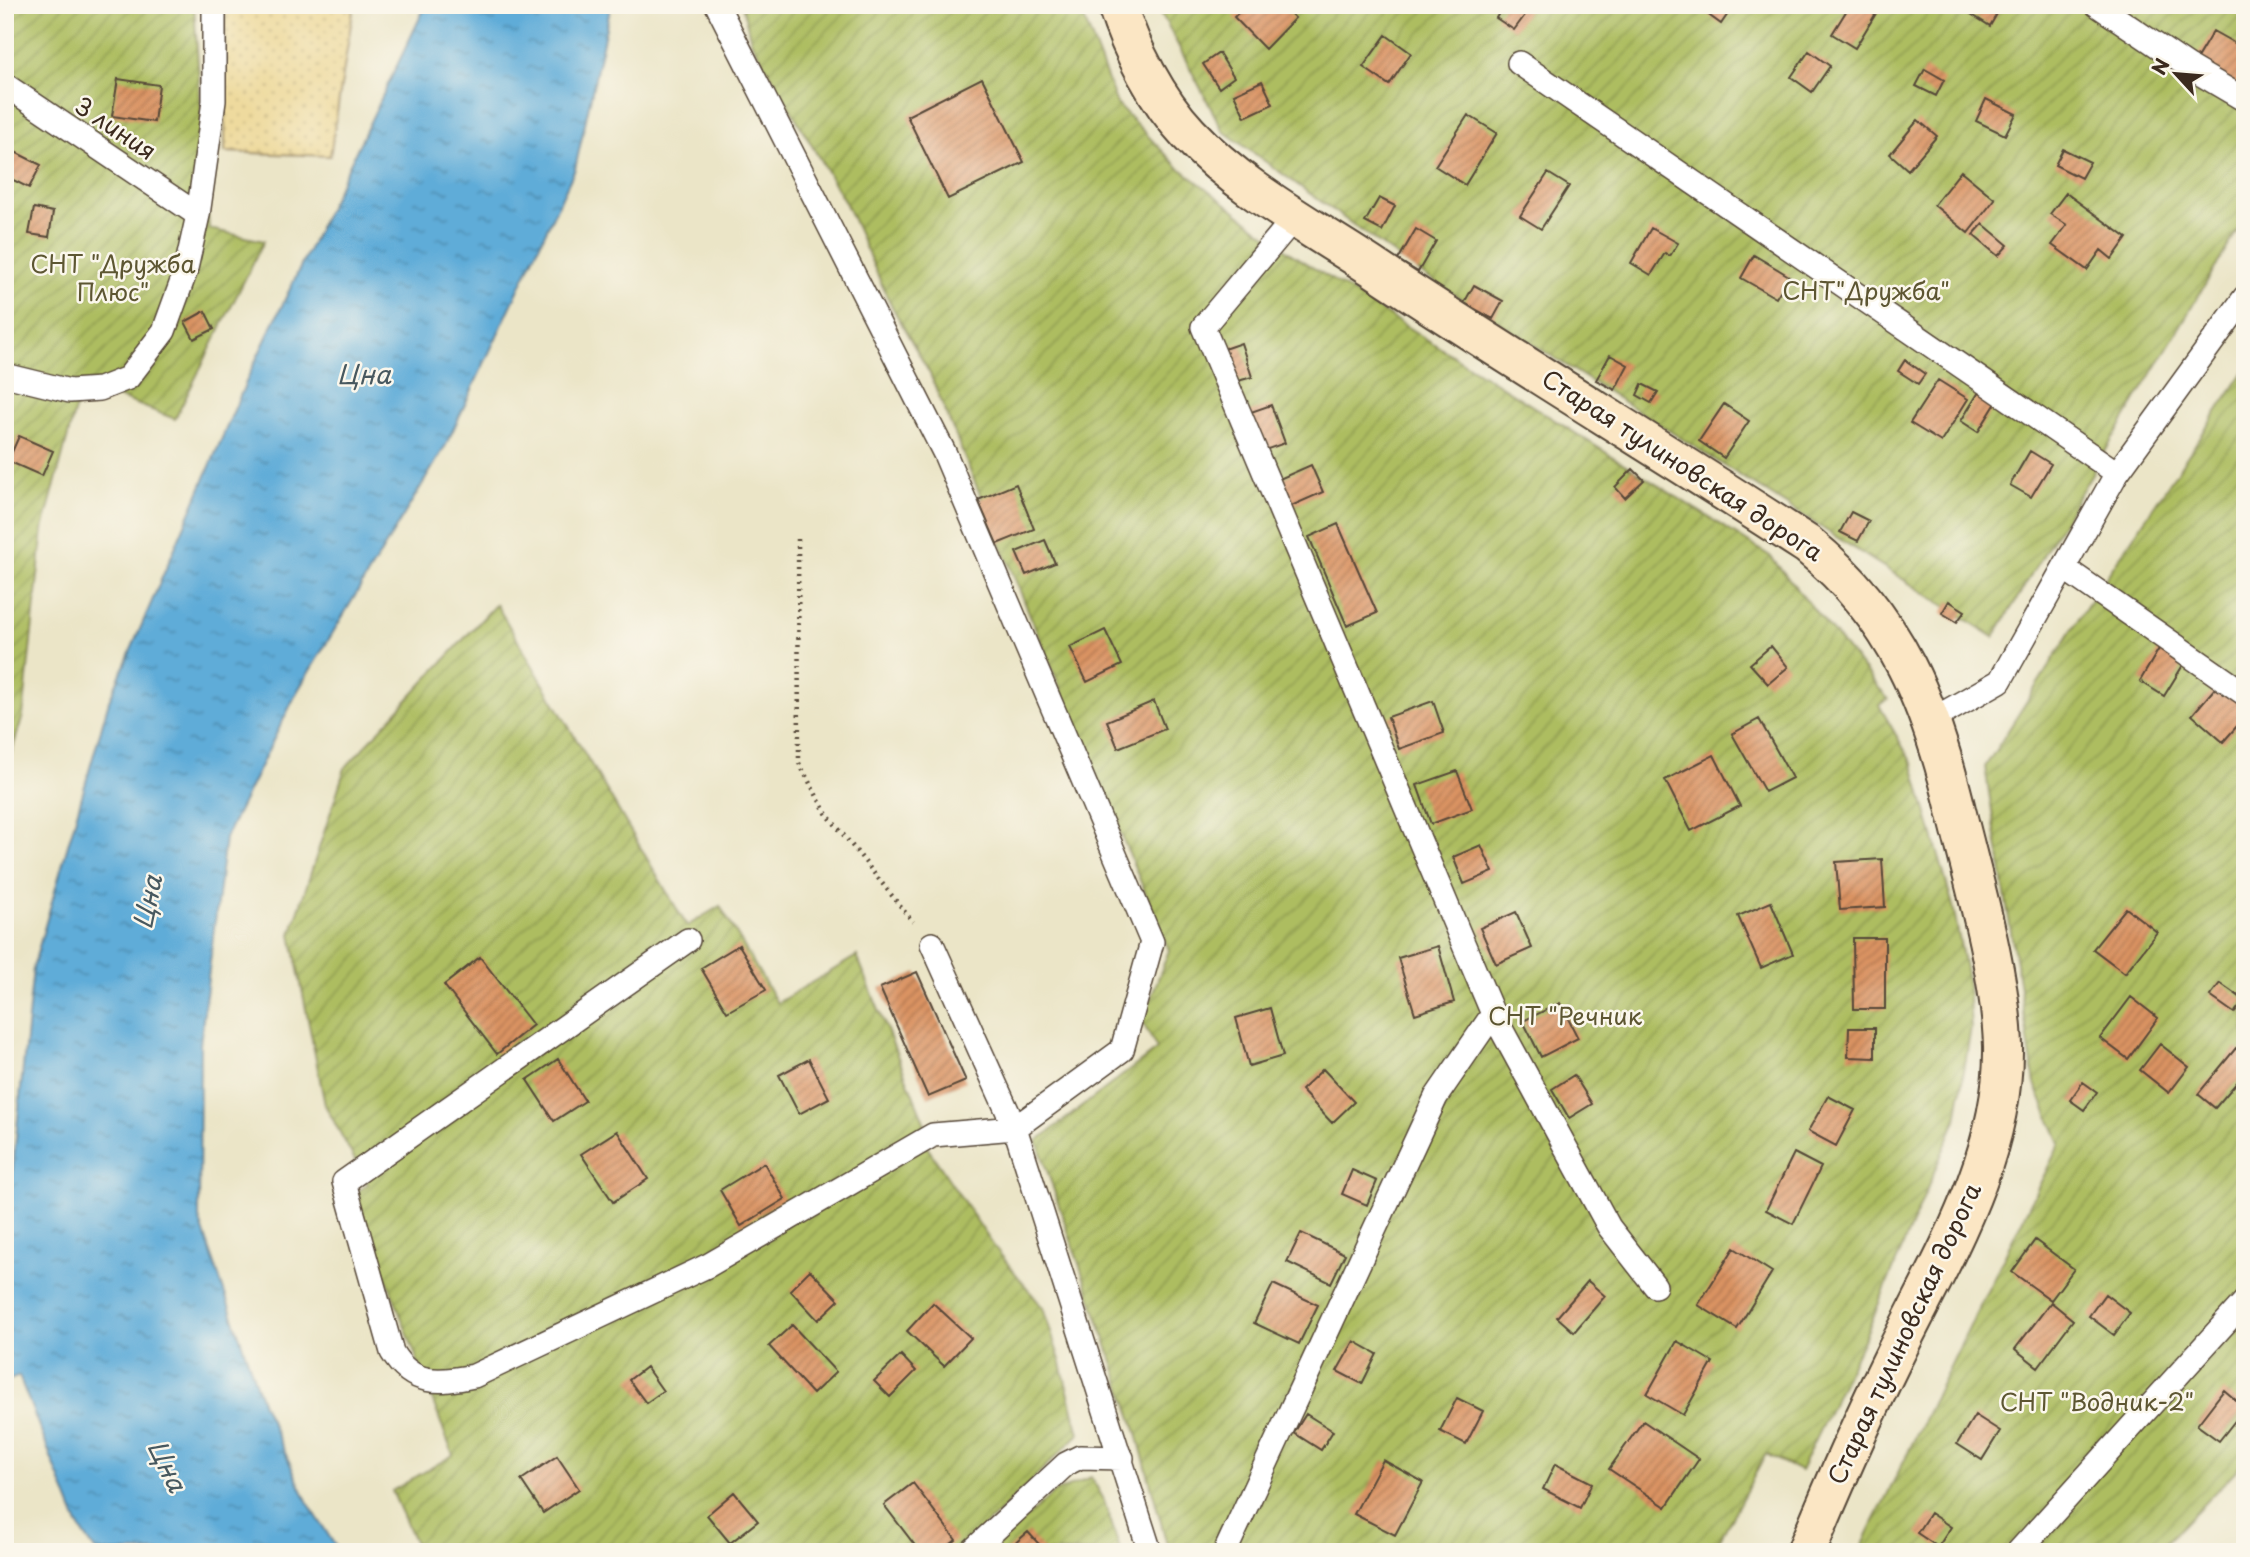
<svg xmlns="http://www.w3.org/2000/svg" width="2250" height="1557" font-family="'Playpen Sans',sans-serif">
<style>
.sand{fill:url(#sand-dots);stroke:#94825e;stroke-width:2}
.garden{fill:url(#garden-furrows);stroke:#74743f;stroke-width:2}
.water{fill:url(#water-ripples);stroke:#4c6b7b;stroke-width:2}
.building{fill:url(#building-hatch)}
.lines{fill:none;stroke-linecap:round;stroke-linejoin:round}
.lane-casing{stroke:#554637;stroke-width:26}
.secondary-casing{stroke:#554637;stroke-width:42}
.path{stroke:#554637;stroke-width:4.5;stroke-dasharray:2 5;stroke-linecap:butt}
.lane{stroke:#fff;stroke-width:23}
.secondary{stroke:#fbe6c4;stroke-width:38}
.labels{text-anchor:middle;stroke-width:5;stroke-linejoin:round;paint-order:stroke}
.street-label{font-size:24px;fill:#3b2a1e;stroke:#fbf7ec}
.park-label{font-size:24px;fill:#5d5632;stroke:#fbf7ec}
.water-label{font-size:26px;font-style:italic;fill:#47585f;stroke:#fbf7ec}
</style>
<defs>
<pattern id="sand-dots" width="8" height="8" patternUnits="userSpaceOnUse" patternTransform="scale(1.75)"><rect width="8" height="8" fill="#eeda9e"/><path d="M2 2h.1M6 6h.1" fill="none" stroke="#cdbb88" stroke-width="1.8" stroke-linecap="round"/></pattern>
<pattern id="garden-furrows" width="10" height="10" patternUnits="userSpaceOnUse" patternTransform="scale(1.75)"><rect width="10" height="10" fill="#adbd60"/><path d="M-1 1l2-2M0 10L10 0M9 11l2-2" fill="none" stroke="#8e9a4f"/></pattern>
<pattern id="water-ripples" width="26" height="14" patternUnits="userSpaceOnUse" patternTransform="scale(1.75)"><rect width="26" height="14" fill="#5eacd8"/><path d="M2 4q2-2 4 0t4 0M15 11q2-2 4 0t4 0" fill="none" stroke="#4f8caf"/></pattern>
<pattern id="building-hatch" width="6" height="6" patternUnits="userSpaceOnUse" patternTransform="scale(1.75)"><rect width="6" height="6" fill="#da9362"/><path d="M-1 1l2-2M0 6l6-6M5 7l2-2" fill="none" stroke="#b27850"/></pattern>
</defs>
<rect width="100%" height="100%" fill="#fbf7ec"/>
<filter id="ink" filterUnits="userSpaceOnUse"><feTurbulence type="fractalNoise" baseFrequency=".0143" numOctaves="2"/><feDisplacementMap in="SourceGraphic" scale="14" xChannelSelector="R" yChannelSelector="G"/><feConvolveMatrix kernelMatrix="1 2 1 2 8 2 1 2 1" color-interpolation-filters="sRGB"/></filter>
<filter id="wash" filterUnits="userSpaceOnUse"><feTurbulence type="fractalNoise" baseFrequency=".00686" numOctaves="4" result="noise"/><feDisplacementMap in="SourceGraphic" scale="28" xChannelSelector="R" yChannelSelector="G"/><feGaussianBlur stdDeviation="1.57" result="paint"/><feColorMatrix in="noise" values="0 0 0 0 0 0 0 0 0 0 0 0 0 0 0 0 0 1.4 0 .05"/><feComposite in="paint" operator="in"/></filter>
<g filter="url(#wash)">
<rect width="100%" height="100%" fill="#ebe5c7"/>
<!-- sand -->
<path class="sand" d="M225 5H354L330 156 225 152Z"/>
<!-- garden -->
<path class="garden" d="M5 5H194L209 229 264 241 175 419 82 383 43 529 23 716 5 772Z
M742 5H1079L1117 104 1177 166 1290 253 1770 556 1888 699 1879 705 1913 765 1953 906 1968 984 1971 1027 1956 1120 1866 1334 1800 1471 1766 1454 1713 1552H1169L1136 1430 1037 1141 1157 1049 1142 1021 1169 950 930 374 891 305 846 204 751 41Z
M1157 5H2245V218L1994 637 1416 270 1223 131Z
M2245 370V1461L2157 1552H1859L2060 1143 2035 1084 1985 767 2087 606Z
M496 604 687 926 720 906 777 1003 857 956 929 1134 921 1138 993 1245 1043 1308 1060 1360 1079 1434 958 1552H419L392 1491 453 1455 355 1194 368 1184 325 1105 291 934 345 768Z
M1091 1477 1103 1498 1121 1552H990L1053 1493Z"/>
<!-- water -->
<path class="water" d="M426 5H611L575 169 446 445 297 692 225 838 200 1045 199 1218 262 1402 307 1501 339 1552H96L78 1525 19 1376 5 1382V1247L33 968 109 701 253 366Z"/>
<g id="blocks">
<!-- building -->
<path class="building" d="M1246 5H1282L1295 18 1265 49 1234 17Z
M1504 5H1519L1528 11 1514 30 1496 18Z
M1701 5H1734L1721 24 1699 8Z
M1850 5H1870L1878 10 1855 48 1832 34Z
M1969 5H2002L1990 26 1966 11Z
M2213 31 2245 49V69L2235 86 2194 63Z
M1386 35 1411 53 1389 85 1363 67Z
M1809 51 1830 66 1812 92 1791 77Z
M1219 53 1234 77 1219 88 1203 64Z
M1925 69 1944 80 1936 96 1916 86Z
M982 78 1024 162 948 199 907 116Z
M118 79 159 85 154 122 112 116Z
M1262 81 1273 104 1245 117 1234 94Z
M1986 99 2016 114 2005 135 1976 121Z
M1468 115 1497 133 1465 185 1435 166Z
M1918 120 1937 136 1908 170 1890 154Z
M5 147 41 165 29 188 5 176Z
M2063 149 2090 162 2081 178 2055 165Z
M1961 171 1995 199 1968 233 1934 205Z
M1548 173 1569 186 1541 229 1520 216Z
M2066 193 2127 238 2112 259 2101 250 2087 270 2052 245 2067 225 2050 214Z
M1379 198 1395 206 1382 231 1365 222Z
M34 208 53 212 49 237 29 234Z
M1983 224 2008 245 1998 256 1973 235Z
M1651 228 1678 243 1670 256 1665 253 1651 275 1631 263Z
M1416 229 1436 241 1418 272 1398 260Z
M1754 255 1789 276 1776 298 1741 278Z
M1474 285 1503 301 1493 319 1464 303Z
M205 311 214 329 194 339 185 322Z
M1241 343 1252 377 1231 383 1221 350Z
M1610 355 1628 365 1615 390 1596 380Z
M1905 360 1925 374 1918 384 1898 371Z
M1938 380 1968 399 1941 442 1910 423Z
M1642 384 1658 392 1651 403 1637 395Z
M1979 392 1996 403 1978 432 1961 421Z
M1724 404 1749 421 1724 458 1699 441Z
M1271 405 1285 443 1262 451 1248 413Z
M19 436 53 451 42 476 8 461Z
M2030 451 2051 464 2031 497 2010 485Z
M1311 465 1323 492 1289 507 1277 480Z
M1633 469 1644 480 1625 498 1615 487Z
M1016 484 1034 529 997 544 978 500Z
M1851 512 1869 521 1858 541 1840 532Z
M1338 524 1377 613 1347 626 1309 537Z
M1045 540 1055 563 1026 575 1016 552Z
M1949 601 1965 611 1957 622 1942 613Z
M1105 630 1122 665 1087 682 1070 647Z
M2163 642 2188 657 2164 696 2140 681Z
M1771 646 1788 667 1768 684 1750 664Z
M2222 680 2245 700V717L2223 742 2192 715Z
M1154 701 1165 729 1118 748 1107 721Z
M1433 701 1444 733 1399 749 1388 717Z
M1759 719 1792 778 1765 792 1732 734Z
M1714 755 1740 806 1691 831 1665 780Z
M1457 771 1472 809 1431 824 1417 785Z
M1481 845 1493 872 1464 884 1453 857Z
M1882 859 1885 907 1840 910 1836 862Z
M1771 902 1793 954 1761 968 1738 916Z
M2126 908 2157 932 2125 973 2093 949Z
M1516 912 1532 948 1496 964 1480 928Z
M1853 938H1885V1009H1854Z
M739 945 766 990 727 1012 701 968Z
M1438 946 1454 1002 1415 1014 1398 958Z
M480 957 533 1025 497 1054 444 985Z
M917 972 966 1081 928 1097 880 988Z
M2220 983 2244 1000 2234 1013 2210 996Z
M2131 997 2158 1018 2128 1059 2100 1038Z
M1560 1003 1578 1038 1541 1057 1523 1021Z
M1270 1008 1283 1056 1249 1066 1236 1018Z
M1849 1028H1875V1058L1848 1057Z
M2160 1044 2189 1067 2169 1093 2140 1070Z
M2236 1048 2245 1055V1073L2215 1108 2198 1094Z
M558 1059 585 1101 554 1121 527 1080Z
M809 1059 829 1098 799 1114 779 1075Z
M1323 1069 1354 1102 1332 1123 1301 1090Z
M1574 1075 1592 1104 1569 1118 1552 1089Z
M2083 1082 2097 1092 2084 1110 2070 1100Z
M1828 1096 1855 1110 1836 1146 1808 1131Z
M617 1131 648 1179 613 1202 581 1154Z
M1794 1153 1821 1167 1793 1224 1766 1210Z
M764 1163 785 1199 741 1226 720 1190Z
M1352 1170 1377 1181 1367 1205 1342 1194Z
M1301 1233 1345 1254 1331 1283 1287 1262Z
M2035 1240 2074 1269 2051 1300 2012 1272Z
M1734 1248 1772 1272 1737 1329 1698 1305Z
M810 1270 839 1300 818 1320 790 1290Z
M1588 1281 1605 1296 1574 1332 1557 1317Z
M1273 1284 1318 1305 1299 1344 1254 1323Z
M2105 1294 2130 1313 2114 1335 2089 1316Z
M2051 1302 2073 1320 2038 1367 2015 1349Z
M933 1303 971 1338 944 1366 907 1331Z
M792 1325 836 1372 813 1394 769 1346Z
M1354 1341 1377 1354 1362 1384 1337 1371Z
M1677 1341 1713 1362 1683 1415 1647 1394Z
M901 1355 916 1371 890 1397 874 1381Z
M646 1367 663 1391 646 1403 629 1380Z
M2224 1390 2245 1408 2219 1441 2197 1425Z
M1457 1398 1483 1411 1466 1444 1440 1431Z
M1306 1414 1333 1431 1321 1450 1294 1433Z
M1975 1415 2000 1431 1982 1460 1957 1444Z
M1643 1421 1699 1459 1666 1507 1609 1469Z
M557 1456 579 1489 543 1513 521 1480Z
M1383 1460 1423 1482 1395 1535 1354 1514Z
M1555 1464 1592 1483 1580 1508 1543 1489Z
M913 1483 956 1540 941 1552H920L884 1505Z
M734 1492 758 1521 730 1543 707 1515Z
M1930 1513 1951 1527 1938 1547 1917 1533Z
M1028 1532 1046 1552H1005Z"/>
</g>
</g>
<g filter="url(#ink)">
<use href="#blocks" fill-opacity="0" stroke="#554637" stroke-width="2"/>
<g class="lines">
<defs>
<path id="lane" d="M717 5 945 454 1152 942 1122 1050 1015 1128 1150 1552
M2097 5 2189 67 2245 100
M1519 63 2117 473
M5 85 198 215
M5 375 70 391 100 389 128 378 164 331 185 273 198 215 214 101V5
M2064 568 2245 694
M1930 721 2000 681 2117 473 2245 297
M688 940 344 1182 392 1352C412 1386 439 1383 474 1376L709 1265 933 1135 1015 1128 932 944
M1493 1014 1609 1227 1655 1286
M971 1552 1066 1464 1080 1457 1122 1458
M1225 1552 1436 1097 1493 1014 1203 327 1296 216
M2018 1552 2245 1301"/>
<path id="secondary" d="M1117 5C1131 50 1157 100 1189 134 1240 189 1312 227 1374 268 1517 363 1664 451 1808 545 1897 617 1931 705 1957 814 1974 883 2001 975 2003 1046 2005 1159 1940 1262 1892 1360 1861 1423 1833 1487 1806 1552"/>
</defs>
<!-- lane casing -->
<use href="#lane" class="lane-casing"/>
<!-- secondary casing -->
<use href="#secondary" class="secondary-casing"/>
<!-- path -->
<path class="path" d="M798 539 799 763 826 813 913 922"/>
<!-- lane -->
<use href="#lane" class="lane"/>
<!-- secondary -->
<use href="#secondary" class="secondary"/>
</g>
</g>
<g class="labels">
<!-- street labels -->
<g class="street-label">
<text transform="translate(115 129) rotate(34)" y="8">3 линия</text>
<text transform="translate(1682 466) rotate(33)" y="8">Старая тулиновская дорога</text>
<text transform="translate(1905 1334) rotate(-65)" y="8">Старая тулиновская дорога</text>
</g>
<!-- park labels -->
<g class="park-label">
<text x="113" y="273">СНТ "Дружба<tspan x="113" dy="28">Плюс"</tspan></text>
<text x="1866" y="300">СНТ"Дружба"</text>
<text x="1565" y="1025">СНТ "Речник</text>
<text x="2097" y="1411">СНТ "Водник-2"</text>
</g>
<!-- water labels -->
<g class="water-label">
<text x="364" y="384">Цна</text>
<text transform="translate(148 902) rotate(-78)" y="9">Цна</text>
<text transform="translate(167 1466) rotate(64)" y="9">Цна</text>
</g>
</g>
<!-- margin -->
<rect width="2250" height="1557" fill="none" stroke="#fbf7ec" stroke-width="28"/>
<!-- north arrow -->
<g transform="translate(2176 74) rotate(296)" stroke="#fbf7ec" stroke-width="5" paint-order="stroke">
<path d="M0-5L12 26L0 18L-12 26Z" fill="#3b2a1e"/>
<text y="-10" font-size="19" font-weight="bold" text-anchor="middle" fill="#3b2a1e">N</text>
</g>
</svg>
